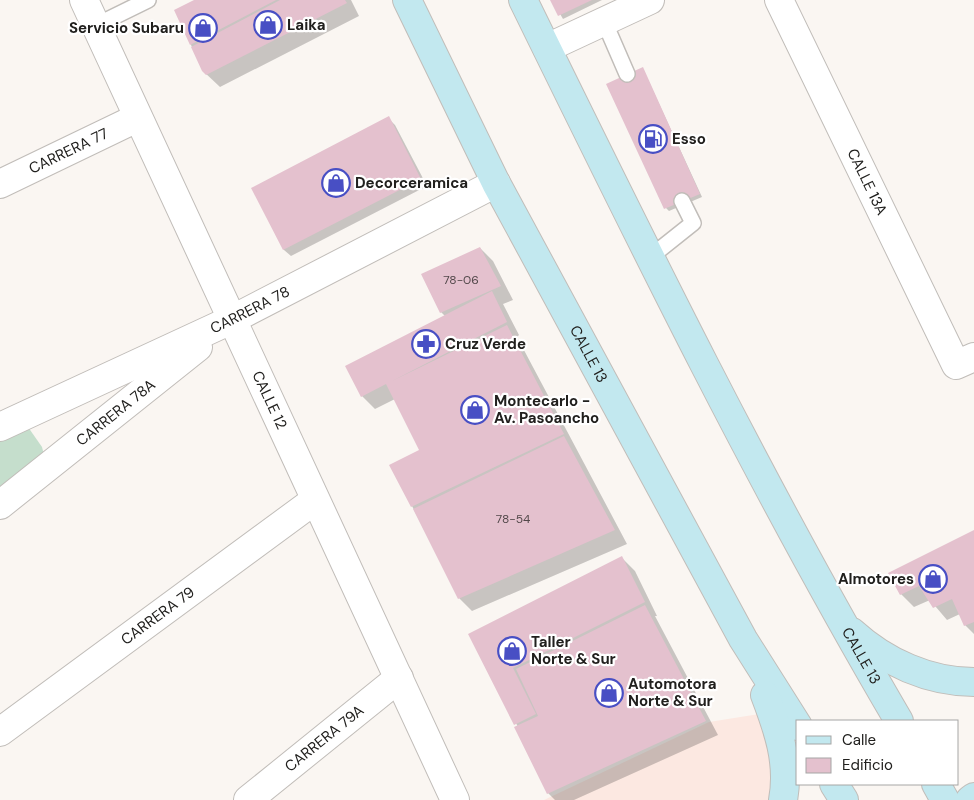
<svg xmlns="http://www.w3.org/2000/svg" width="974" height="800" font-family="'DM Sans',sans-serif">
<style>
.commercial{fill:#fce8e1}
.green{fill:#c5decc}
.shadow{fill:#0003}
.building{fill:#e4c1ce}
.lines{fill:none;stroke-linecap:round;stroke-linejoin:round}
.service-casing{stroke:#c1bdb9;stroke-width:18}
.minor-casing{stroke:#c1bdb9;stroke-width:30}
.secondary-casing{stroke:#c1bdb9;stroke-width:30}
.service{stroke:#fff;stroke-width:15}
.minor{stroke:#fff;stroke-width:28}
.secondary{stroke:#c2e8ef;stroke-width:28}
.labels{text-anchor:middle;stroke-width:4.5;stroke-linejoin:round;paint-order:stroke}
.number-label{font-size:12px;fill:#52484a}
.poi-label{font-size:15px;font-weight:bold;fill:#21201e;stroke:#fff;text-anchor:start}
.street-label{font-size:15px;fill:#21201e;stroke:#fff}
</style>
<rect width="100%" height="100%" fill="#faf6f2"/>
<!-- commercial -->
<path class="commercial" d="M772 712 783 800H544L709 722Z"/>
<!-- green -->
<path class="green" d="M0 427H28L42 447 45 459 0 505Z"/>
<!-- shadow -->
<path class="shadow" d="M197 0H351L359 16 220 87 203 71 191 45Z
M552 0H602L563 19Z
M643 69 702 197 669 211 666 208Z
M388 118 395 125 427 186 291 256 284 250 253 188Z
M480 248 493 261 513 300 503 304 519 335 517 337 627 544 472 611 459 598 412 506 421 450 395 399 375 409 362 396 446 317 441 312Z
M974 532V634L965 625 960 614 947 620 930 600 914 607 901 594Z
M622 558 635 571 657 616H655L718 735 574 800H555L548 793 518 727 470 634Z"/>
<!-- building -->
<path class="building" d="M194 0H276L190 45 174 10Z
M280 0H345L347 3 206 75 202 71 191 47Z
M550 0H592L558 16Z
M643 67 700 194 664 209 606 84Z
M389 116 421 179 283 250 251 188Z
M480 247 501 286 440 313 421 274Z
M492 291 507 322 392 381 507 325 564 434 411 507 389 465 419 450 386 384 361 397 345 366Z
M564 436 615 530 458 599 413 509Z
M974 530V622L964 626 952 599 933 608 919 586 900 595 888 573Z
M622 556 645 602 513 668 536 714 514 725 468 634Z
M645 605 706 721 547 794 514 727 538 716 516 669Z"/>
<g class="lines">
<defs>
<path id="service" d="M604 21 627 74
M95 26 148 0
M649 258 693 223 682 201"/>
<g id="minor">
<path id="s1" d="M84 0 455 800"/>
<path id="s2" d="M779 0 956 365 974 357"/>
<path d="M547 48 650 0"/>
<path id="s3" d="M0 184 137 118"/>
<path id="s4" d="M0 427 231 320 496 183"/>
<path id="s5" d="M0 505 198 347"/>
<path id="s6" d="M0 732 315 500"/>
<path id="s7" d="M248 800 399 678"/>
</g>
<g id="secondary">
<path id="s8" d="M407 0 496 183 743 639 798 726"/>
<path id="s9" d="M523 0C642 243 762 488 899 721"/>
<path d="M852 632C885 662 929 682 974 682"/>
<path d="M765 695C778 729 790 763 783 800"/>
<path d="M834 784 844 800"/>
<path d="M936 784 945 800"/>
<path d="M970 800 974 797"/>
</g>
</defs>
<!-- service casing -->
<use href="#service" class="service-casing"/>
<!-- minor casing -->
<use href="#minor" class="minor-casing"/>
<!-- secondary casing -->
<use href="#secondary" class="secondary-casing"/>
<!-- service -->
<use href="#service" class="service"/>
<!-- minor -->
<use href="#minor" class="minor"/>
<!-- secondary -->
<use href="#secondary" class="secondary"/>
</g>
<!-- icons -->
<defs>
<symbol id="shop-ring" viewBox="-11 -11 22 22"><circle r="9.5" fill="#fff" stroke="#484fc4" stroke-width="1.5"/><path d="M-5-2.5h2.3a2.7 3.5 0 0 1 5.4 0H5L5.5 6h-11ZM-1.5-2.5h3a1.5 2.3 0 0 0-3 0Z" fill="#484fc4"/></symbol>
<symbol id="fuel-ring" viewBox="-11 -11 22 22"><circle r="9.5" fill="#fff" stroke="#484fc4" stroke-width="1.5"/><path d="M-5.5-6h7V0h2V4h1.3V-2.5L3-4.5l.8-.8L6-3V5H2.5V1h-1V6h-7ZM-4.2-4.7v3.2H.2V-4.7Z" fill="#484fc4"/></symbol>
<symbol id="pharmacy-ring" viewBox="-11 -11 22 22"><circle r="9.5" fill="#fff" stroke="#484fc4" stroke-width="1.5"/><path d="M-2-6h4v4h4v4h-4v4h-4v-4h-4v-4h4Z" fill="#484fc4"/></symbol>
</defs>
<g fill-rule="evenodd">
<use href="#shop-ring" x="252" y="9" width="32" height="32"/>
<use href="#shop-ring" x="187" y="12" width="32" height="32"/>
<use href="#fuel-ring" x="637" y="123" width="32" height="32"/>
<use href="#shop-ring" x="320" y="167" width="32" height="32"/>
<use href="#pharmacy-ring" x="410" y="328" width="32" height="32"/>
<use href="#shop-ring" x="459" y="394" width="32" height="32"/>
<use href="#shop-ring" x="917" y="563" width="32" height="32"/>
<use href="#shop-ring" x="496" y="635" width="32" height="32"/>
<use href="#shop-ring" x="593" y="677" width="32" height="32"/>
</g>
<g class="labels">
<!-- number labels -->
<g class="number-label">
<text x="461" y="284">78-06</text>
<text x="513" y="523">78-54</text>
</g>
<!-- poi labels -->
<g class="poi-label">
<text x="287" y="30">Laika</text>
<text x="184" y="33" text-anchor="end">Servicio Subaru</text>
<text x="672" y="144">Esso</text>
<text x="355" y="188">Decorceramica</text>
<text x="445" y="349">Cruz Verde</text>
<text x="494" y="406">Montecarlo -<tspan x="494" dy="17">Av. Pasoancho</tspan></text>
<text x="914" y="584" text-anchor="end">Almotores</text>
<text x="531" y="647">Taller<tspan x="531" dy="17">Norte &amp; Sur</tspan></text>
<text x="628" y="689">Automotora<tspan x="628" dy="17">Norte &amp; Sur</tspan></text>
</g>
<!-- street labels -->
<g class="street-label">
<text dy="5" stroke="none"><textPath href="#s3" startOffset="76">CARRERA 77</textPath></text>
<text dy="5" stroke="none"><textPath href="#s2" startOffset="202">CALLE 13A</textPath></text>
<text dy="5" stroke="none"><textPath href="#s4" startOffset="276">CARRERA 78</textPath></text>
<text dy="5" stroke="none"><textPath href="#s8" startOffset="398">CALLE 13</textPath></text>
<text dy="5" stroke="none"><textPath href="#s1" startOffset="441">CALLE 12</textPath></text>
<text dy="5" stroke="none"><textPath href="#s5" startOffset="148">CARRERA 78A</textPath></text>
<text dy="5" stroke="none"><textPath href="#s6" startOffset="196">CARRERA 79</textPath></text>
<text dy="5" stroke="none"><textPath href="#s9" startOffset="738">CALLE 13</textPath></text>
<text dy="5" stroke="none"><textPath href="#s7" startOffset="98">CARRERA 79A</textPath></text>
</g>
</g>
<!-- legend -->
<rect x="796" y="720" width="162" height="65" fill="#ffffff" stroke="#a6a6a5"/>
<rect x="806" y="736" width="25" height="8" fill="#c2e8ef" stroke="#a6a6a5"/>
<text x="842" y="745" font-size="15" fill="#21201e">Calle</text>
<rect x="806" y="758" width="25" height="15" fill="#e4c1ce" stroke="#a6a6a5"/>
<text x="842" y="770" font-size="15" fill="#21201e">Edificio</text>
</svg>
